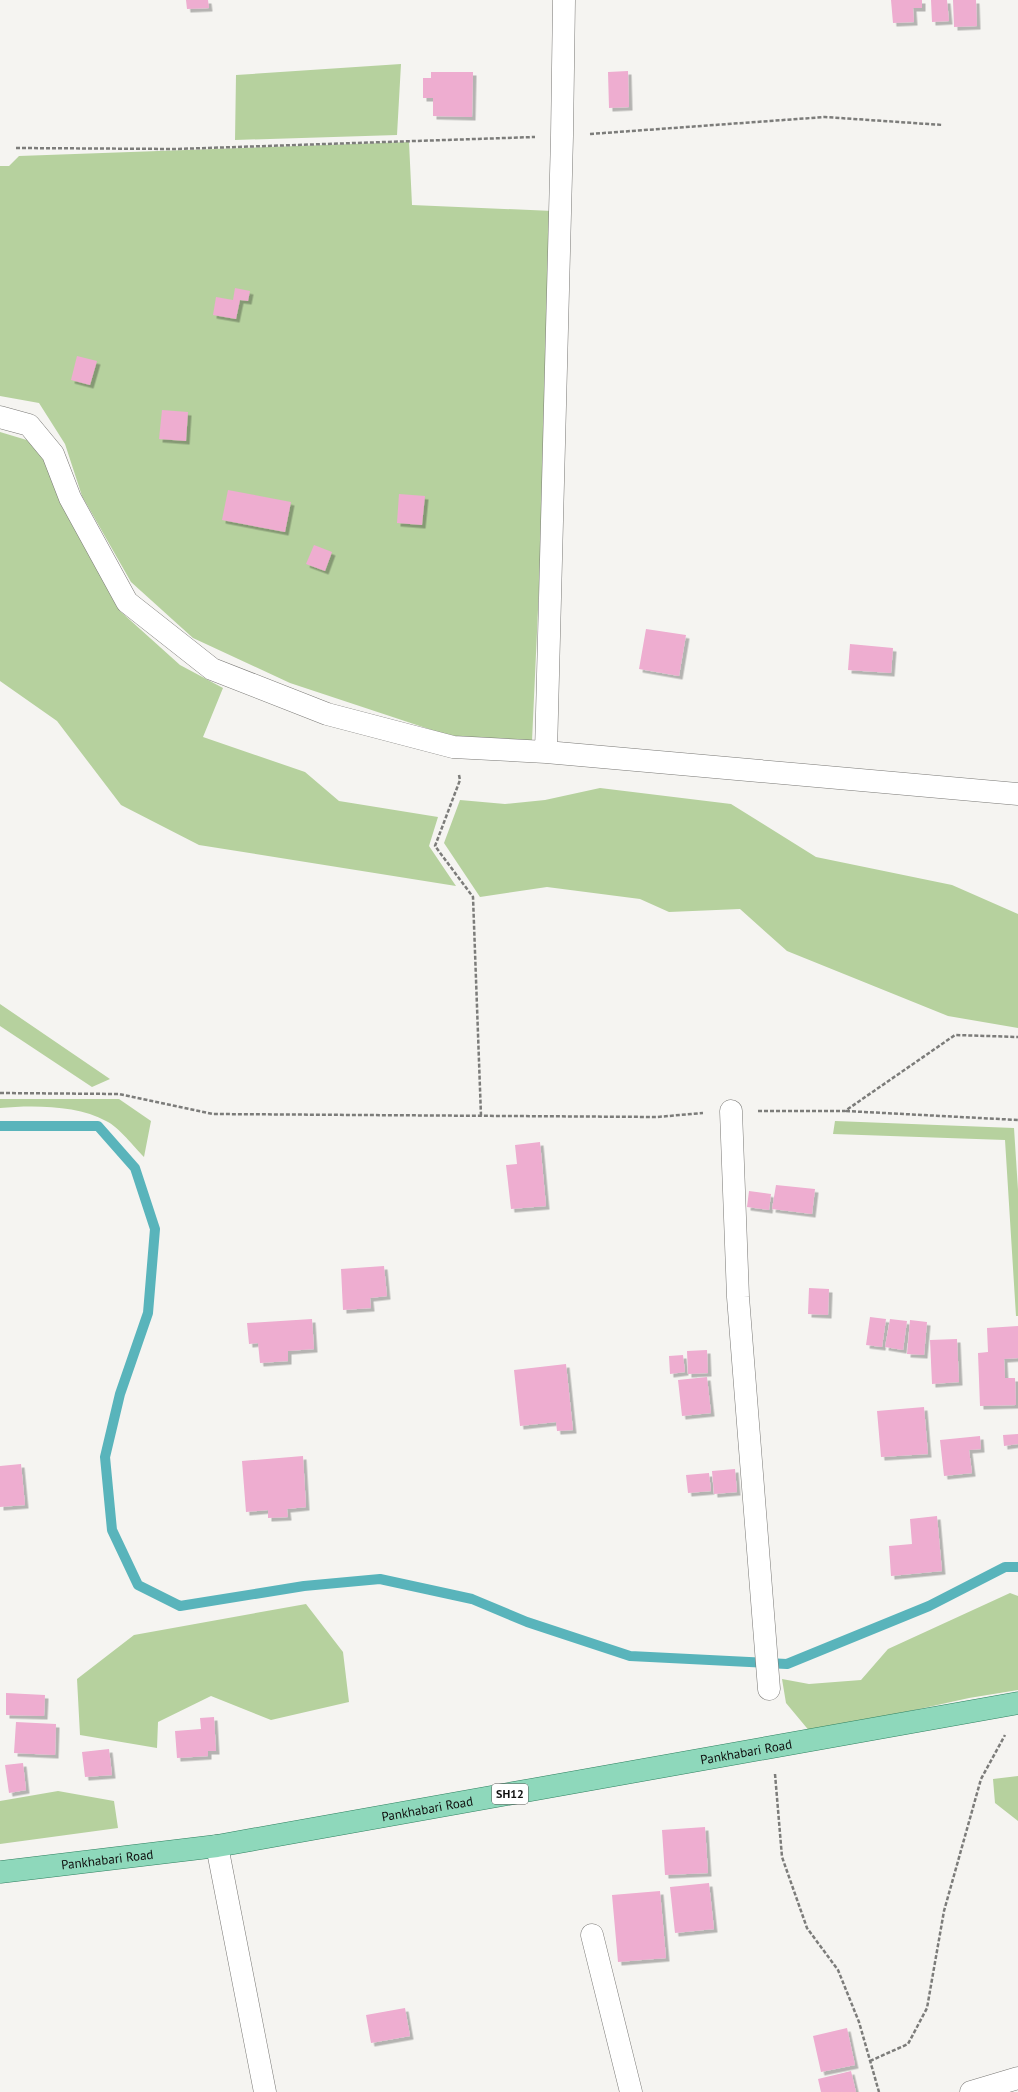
<svg xmlns="http://www.w3.org/2000/svg" width="1018" height="2092" font-family="'PT Sans',sans-serif">
<style>
.green{fill:#b6d19e}
.lines{fill:none;stroke-linecap:round;stroke-linejoin:round}
.stream{stroke:#59b4bb;stroke-width:10}
.building{fill:#eeadd0;filter:url(#shadow)}
.minor-casing{stroke:#7a7976;stroke-width:23}
.primary-casing{stroke:#308161;stroke-width:23}
.path{stroke:#7c7c7a;stroke-width:2.5;stroke-dasharray:4 2;stroke-linecap:butt}
.minor{stroke:#fff;stroke-width:22}
.primary{stroke:#8ed8bb;stroke-width:22}
.labels{text-anchor:middle;stroke-width:3.5;stroke-linejoin:round;paint-order:stroke}
.shield{fill:#fff;stroke:#585857;stroke-width:1}
.shield-label{font-size:12px;font-weight:bold;fill:#10100f}
.street-label{font-size:13px;fill:#10100f;stroke:#fff}
</style>
<defs>
<filter id="shadow"><feDropShadow dx="3.5" dy="3.5" stdDeviation="0" flood-color="#0004"/></filter>
</defs>
<rect width="100%" height="100%" fill="#f5f4f1"/>
<!-- green -->
<path class="green" d="M401 64 397 135 235 140 236 75Z
M409 142 412 205 553 211 546 435 532 741 453 737 290 683 193 638 131 582 82 496 65 444 39 403 0 396V166H9L19 156Z
M0 432 30 441 46 457 70 498 120 611 180 665 223 688 203 737 305 772 339 801 438 817 429 846 456 886 199 845 121 805 57 721 0 681Z
M600 788 731 804 816 857 952 885 1018 914V1028L948 1016 787 951 740 909 669 912 640 899 547 887 480 897 444 843 460 800 505 804 545 800Z
M0 1004 110 1079 92 1087 0 1026Z
M0 1099H119L151 1121 144 1157C134 1147 119 1127 106 1121 78 1105 32 1105 0 1108Z
M835 1121 1014 1128 1018 1190V1316H1016L1005 1140 833 1134Z
M1010 1593 1018 1596V1690L969 1698 811 1733 786 1703 782 1679 809 1684 861 1680 888 1649Z
M306 1604 343 1652 349 1702 271 1720 211 1696 158 1722 157 1748 80 1735 77 1679 134 1635Z
M1018 1776V1821L995 1803 993 1779Z
M58 1791 114 1801 118 1828 0 1844V1801Z"/>
<g class="lines">
<!-- stream -->
<path class="stream" d="M0 1126H98L135 1168 155 1229 148 1313 120 1394 105 1457 112 1530 138 1585 180 1606 304 1586 380 1579 472 1599 527 1622 630 1656 787 1664 929 1606 1005 1567H1018"/>
</g>
<!-- building -->
<path class="building" d="M186 0H208L209 8 187 9Z
M891 0H922V8H913L914 22 893 23Z
M931 0H947L949 21 932 22Z
M953 0H976L977 26 954 27Z
M628 71 629 107 609 108 608 72Z
M431 72H473L472 117 433 116V98H423V78H431Z
M235 288 250 291 248 301 240 300 236 319 213 315 216 297 233 300Z
M77 356 97 361 90 385 71 380Z
M162 410 188 412 186 441 159 439Z
M228 490 291 502 285 532 222 520Z
M399 494 425 496 422 525 397 523Z
M314 545 332 552 325 571 306 564Z
M646 629 686 635 679 676 639 669Z
M850 644 893 648 891 673 848 670Z
M540 1142 546 1206 511 1209 506 1165 517 1164 515 1145Z
M776 1185 815 1189 812 1214 772 1209Z
M749 1191 771 1194 769 1210 747 1207Z
M384 1266 387 1296 370 1298 371 1308 343 1310 341 1269Z
M809 1288 829 1289 828 1315 808 1314Z
M870 1317 886 1319 882 1347 866 1345Z
M312 1319 314 1349 288 1351V1361L260 1363 258 1343 249 1344 247 1323Z
M890 1319 907 1321 903 1350 885 1347Z
M910 1320 927 1322 924 1355 907 1354Z
M1018 1326V1358L1004 1359 1005 1378H1015L1016 1405 980 1406 978 1353 988 1352 987 1328Z
M957 1339 959 1382 932 1384 930 1340Z
M707 1350 708 1373 688 1374 687 1351Z
M683 1355 685 1372 670 1374 669 1356Z
M566 1364 573 1430 557 1431 556 1422 520 1426 514 1370Z
M707 1377 711 1413 682 1416 678 1380Z
M924 1407 928 1454 881 1457 877 1411Z
M1018 1434V1444L1004 1446 1003 1435Z
M980 1436 981 1449 969 1450 972 1473 944 1476 940 1440Z
M303 1456 306 1507 287 1509 288 1517 268 1518V1510L246 1512 242 1461Z
M21 1464 25 1505 0 1507V1466Z
M735 1469 737 1492 714 1494 712 1471Z
M709 1473 711 1491 688 1493 686 1475Z
M937 1516 942 1571 891 1576 889 1546 912 1544 910 1519Z
M6 1693 45 1695 44 1716 6 1715Z
M214 1717 216 1751H208V1756L177 1758 175 1731 201 1729 200 1718Z
M16 1722 56 1724 55 1755 14 1753Z
M109 1749 112 1775 85 1777 82 1752Z
M23 1763 26 1790 9 1793 5 1765Z
M705 1827 708 1873 665 1875 662 1830Z
M709 1883 714 1929 675 1933 670 1887Z
M660 1891 666 1958 618 1962 612 1895Z
M405 2008 410 2036 371 2043 366 2015Z
M847 2028 855 2065 821 2072 813 2036Z
M851 2071 856 2092H821L818 2079Z"/>
<g class="lines">
<defs>
<path id="minor" d="M0 417 29 425 53 454 70 498 127 602 212 669 327 714 453 747 546 752 1018 794
M546 752 562 136 564 0
M731 1111 738 1297 769 1689
M217 1846 265 2092
M592 1935 631 2092
M971 2092 1018 2078"/>
<g id="primary">
<path id="s1" d="M0 1872 217 1846 1018 1703"/>
</g>
</defs>
<!-- minor casing -->
<use href="#minor" class="minor-casing"/>
<!-- primary casing -->
<use href="#primary" class="primary-casing"/>
<!-- path -->
<path class="path" d="M590 134 825 117 943 125
M16 148 176 149 535 137
M459 775 460 780 435 846 473 897 481 1116
M0 1093 119 1094 213 1114 657 1117 703 1113
M758 1111H845L955 1035 1018 1037
M846 1111 1018 1120
M775 1774 782 1857 807 1928 838 1970 859 2022 879 2092
M870 2061 908 2044 927 2008 944 1911 981 1779 1005 1735"/>
<!-- minor -->
<use href="#minor" class="minor"/>
<!-- primary -->
<use href="#primary" class="primary"/>
</g>
<g class="labels">
<!-- shield labels -->
<rect class="shield" x="492" y="1784" width="36" height="20" rx="3"/>
<g class="shield-label">
<text x="510" y="1798">SH12</text>
</g>
<!-- street labels -->
<g class="street-label">
<text dy="5" stroke="none"><textPath href="#s1" startOffset="756">Pankhabari Road</textPath></text>
<text dy="5" stroke="none"><textPath href="#s1" startOffset="432">Pankhabari Road</textPath></text>
<text dy="5" stroke="none"><textPath href="#s1" startOffset="108">Pankhabari Road</textPath></text>
</g>
</g>
</svg>
